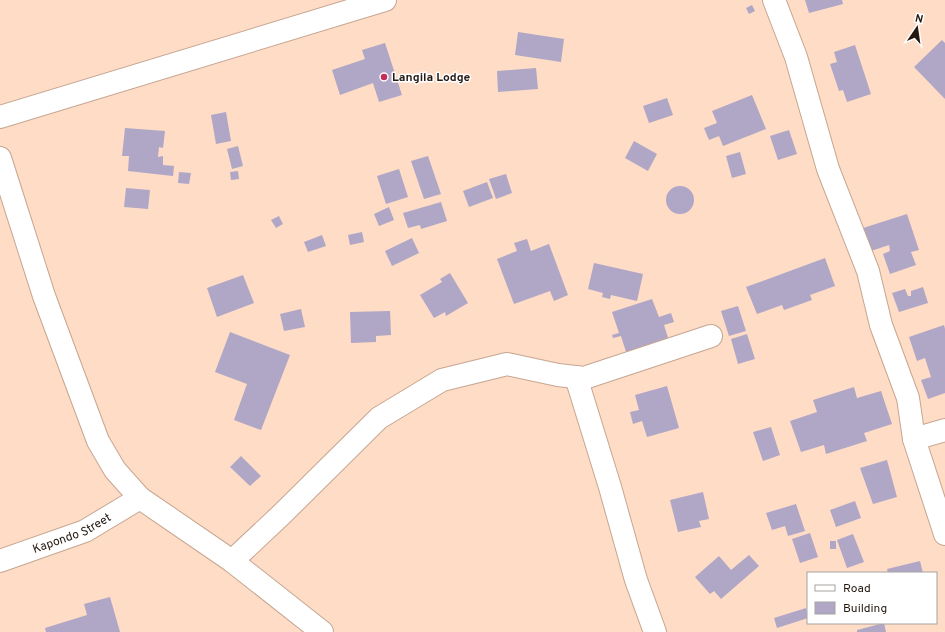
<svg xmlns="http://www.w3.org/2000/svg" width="945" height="632" font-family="Overpass,sans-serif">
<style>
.building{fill:#b0a6c6}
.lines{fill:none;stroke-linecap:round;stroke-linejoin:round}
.minor-casing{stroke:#c6a691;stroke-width:24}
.minor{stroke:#fff;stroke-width:22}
.poi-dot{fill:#be2f59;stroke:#fff;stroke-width:1.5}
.labels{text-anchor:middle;stroke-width:3;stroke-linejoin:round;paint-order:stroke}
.poi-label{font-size:12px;font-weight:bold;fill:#241911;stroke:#fff;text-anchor:start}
.street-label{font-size:12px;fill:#241911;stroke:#fff}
</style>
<rect width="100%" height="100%" fill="#fedcc6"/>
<!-- building -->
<path class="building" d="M805 0H842L843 4 809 13Z
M752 5 755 11 749 14 746 8Z
M518 32 564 39 561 62 515 55Z
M942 40 945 43V99L914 67Z
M385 43 402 95 379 102 373 83 340 95 332 70 365 59 362 50Z
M855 45 871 94 847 102 843 90 839 91 830 64 837 62 834 52Z
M536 68 538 89 498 92 497 71Z
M752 95 766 129 723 146 719 136 709 140 704 128 717 123 712 111Z
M667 98 673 115 649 123 643 106Z
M226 112 231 141 216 144 211 115Z
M125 128 165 131 163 148 159 147 158 157 163 156V165L174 166 173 176 128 171 129 156H122Z
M789 130 797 154 778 160 770 136Z
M634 141 657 154 648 171 625 158Z
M238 146 243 166 232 169 227 149Z
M740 152 746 174 732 178 726 156Z
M428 156 441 194 424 199 411 161Z
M399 169 408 197 386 204 377 176Z
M238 171 239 179 231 180 230 172Z
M179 172 191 173 189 184 178 183Z
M506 174 512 193 496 199 489 179Z
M487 182 493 198 469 207 463 191Z
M666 200a14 14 0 1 1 28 0a14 14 0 1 1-28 0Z
M126 188 150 190 148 209 124 207Z
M441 202 447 221 421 229 420 225 408 228 403 213Z
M389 207 394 220 379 226 374 214Z
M907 214 919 250 911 252 916 265 890 274 883 254 890 251 889 245 868 252 860 229Z
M279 216 283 224 276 228 271 220Z
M362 232 364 242 350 245 348 235Z
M322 235 326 246 308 252 304 242Z
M412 238 419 253 392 266 385 251Z
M527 239 531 251 549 244 568 295 554 301 550 291 514 304 497 259 517 251 514 243Z
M825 258 835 286 810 295 812 300 784 310 782 305 757 314 746 287Z
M594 263 643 274 637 301 611 295 610 299 602 297 603 293 588 289Z
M450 273 468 303 446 316 445 312 434 318 420 295 442 282 440 279Z
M243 275 254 303 217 317 207 288Z
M923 287 928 303 899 312 892 293 905 289 908 296H911V291Z
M652 299 659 317 671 313 674 322 664 325 669 341 627 355 621 336 613 338 612 335 619 333 612 312Z
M738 306 746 331 729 336 721 311Z
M301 309 305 327 284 331 280 314Z
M390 311 391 335 376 336V342L351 343 350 312Z
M944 325 945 329V393L928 399 921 380 931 377 925 358 917 361 909 337Z
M230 332 290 355 261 430 234 420 247 384 215 372Z
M747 334 755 359 738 364 731 339Z
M667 386 679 428 647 437 642 421 633 424 630 412 639 410 635 395Z
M854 387 857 398 881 391 892 424 864 433 867 441 826 454 824 445 801 452 790 421 817 412 813 400Z
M771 427 780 455 763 461 753 432Z
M241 456 261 476 250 486 230 467Z
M887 460 897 497 873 504 860 468Z
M703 492 709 519 699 521 701 527 678 532 670 500Z
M855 501 861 518 836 527 830 510Z
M796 504 805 531 788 536 785 526 772 530 766 513Z
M810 533 818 557 800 563 792 539Z
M853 534 864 562 847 568 837 540Z
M830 541H836V549H830Z
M749 555 759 566 721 599 714 591 710 594 695 577 719 556 731 570Z
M920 561 923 573H888L887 569Z
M110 597 120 632H46L45 628 87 615 84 604Z
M806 608 808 618 777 628 774 618Z
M884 623 886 632H857V630Z"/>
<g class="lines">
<defs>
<g id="minor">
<path d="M774 0 796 57 828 169 868 271 881 325 908 398 914 439 945 534"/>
<path d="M0 117 385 0"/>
<path d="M0 158 44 296 98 441 115 470 140 498 232 561 322 632"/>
<path d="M576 377 610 487 636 580 655 632"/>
<path d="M914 439 945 430"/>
<path id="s1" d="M0 561 85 531 140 498"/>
<path d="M232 561 281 515 379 418 442 380 507 364 558 375 584 378 711 336"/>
</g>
</defs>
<!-- minor casing -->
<use href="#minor" class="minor-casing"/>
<!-- minor -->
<use href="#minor" class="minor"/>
</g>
<!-- markers -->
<circle class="poi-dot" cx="384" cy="77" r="4"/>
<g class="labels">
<!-- poi labels -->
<g class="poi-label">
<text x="392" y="81">Langila Lodge</text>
</g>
<!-- street labels -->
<g class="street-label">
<text dy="4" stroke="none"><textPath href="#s1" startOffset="77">Kapondo Street</textPath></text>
</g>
</g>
<!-- legend -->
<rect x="807" y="572" width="130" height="52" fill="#ffffff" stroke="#a7a3a0"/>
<rect x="815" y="585" width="20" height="6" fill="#ffffff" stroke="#a7a3a0"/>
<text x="843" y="592" font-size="12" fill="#241911">Road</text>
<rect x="815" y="602" width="20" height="12" fill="#b0a6c6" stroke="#a7a3a0"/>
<text x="843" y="612" font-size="12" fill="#241911">Building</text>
<!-- north arrow -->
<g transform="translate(917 28) rotate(13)" stroke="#ffffff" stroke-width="3" paint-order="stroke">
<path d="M0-3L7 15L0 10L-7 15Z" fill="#241911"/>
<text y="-6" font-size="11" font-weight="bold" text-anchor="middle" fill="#241911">N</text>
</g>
</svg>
